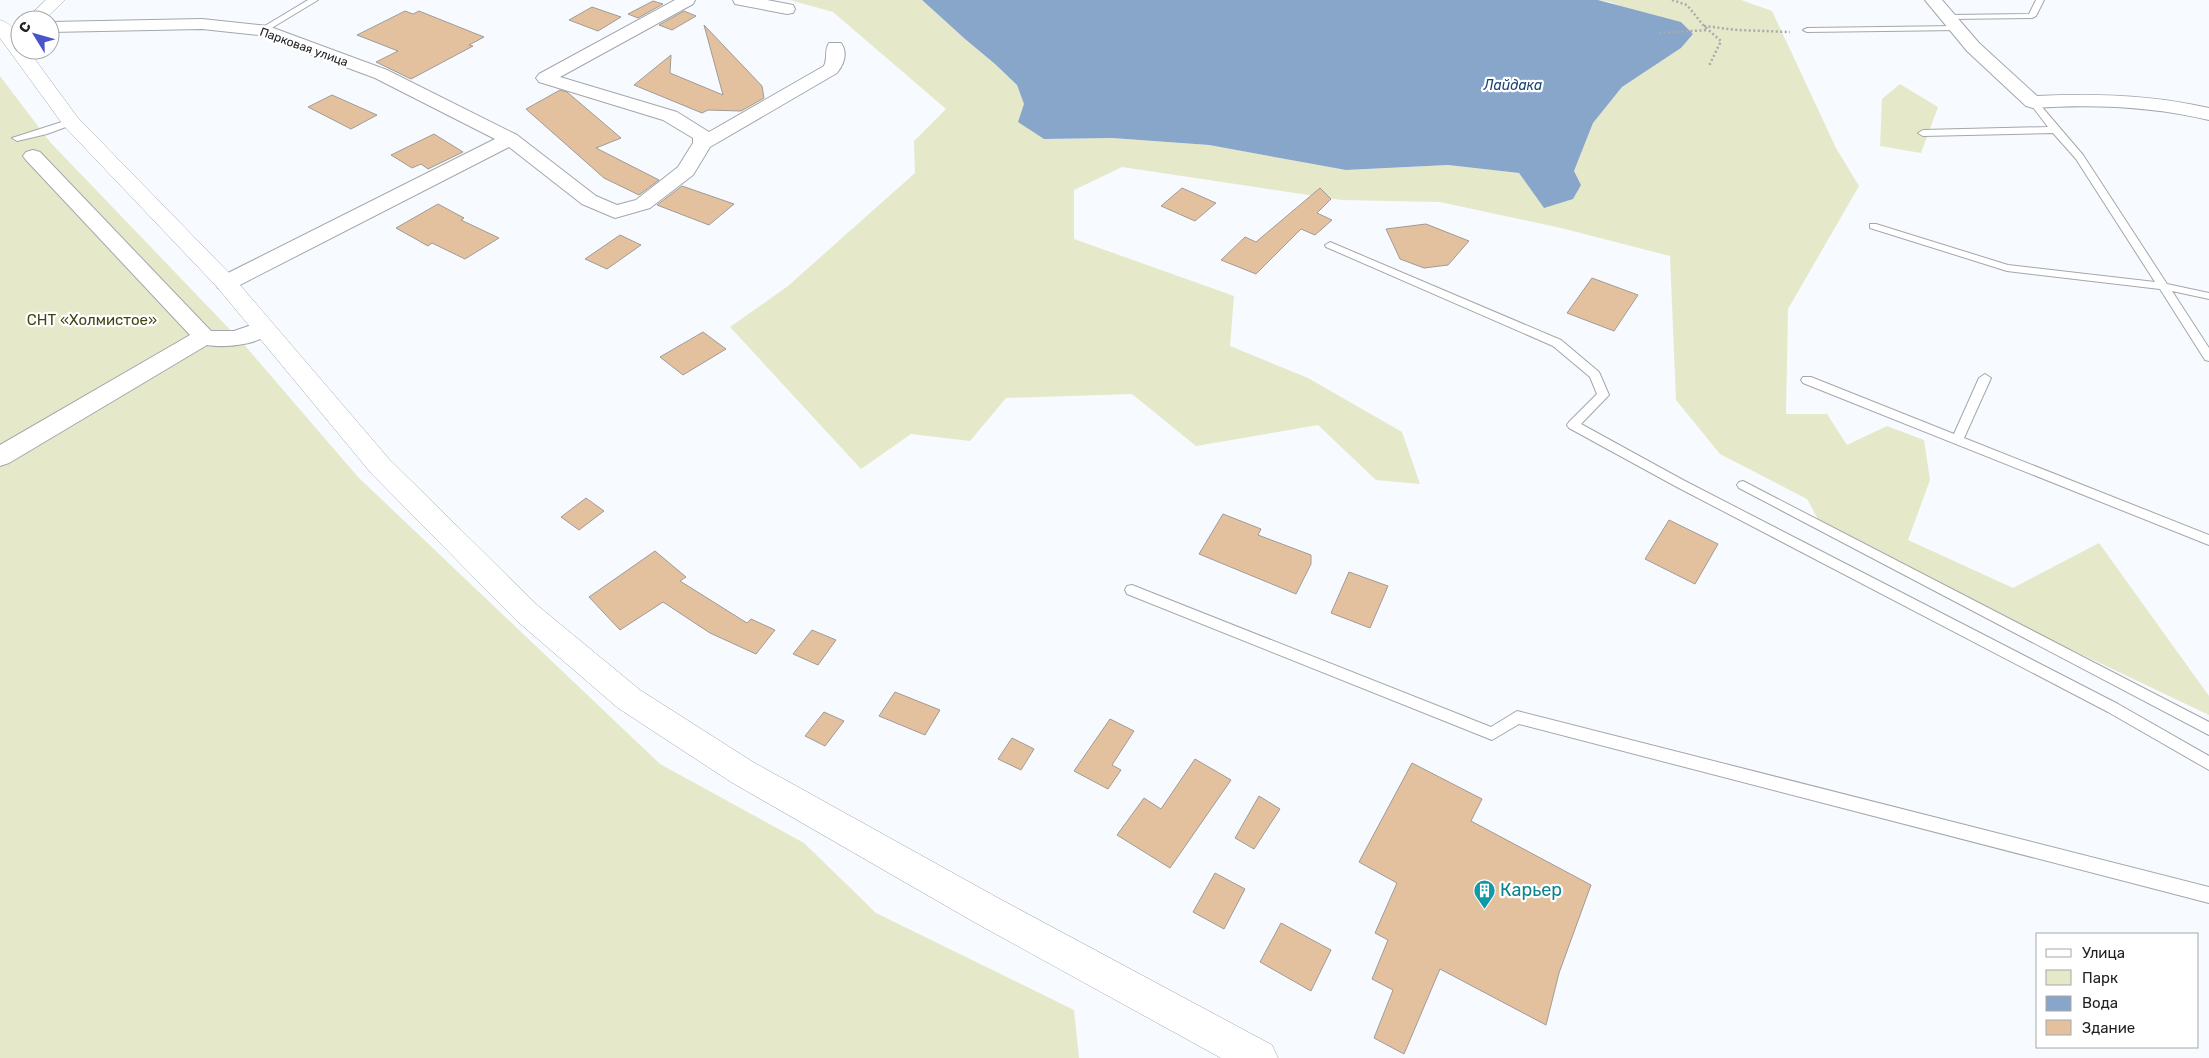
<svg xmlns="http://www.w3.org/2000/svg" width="2209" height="1058" font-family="Rubik,sans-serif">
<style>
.green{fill:#e5e9ca}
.water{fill:#88a6ca}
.building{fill:#e4c19e;stroke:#a09b97}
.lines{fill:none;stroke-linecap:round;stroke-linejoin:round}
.service-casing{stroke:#a3a7ab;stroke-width:2}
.minor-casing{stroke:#a3a7ab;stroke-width:2}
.tertiary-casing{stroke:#a3a7ab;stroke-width:1}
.secondary-casing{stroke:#a3a7ab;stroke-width:1}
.path{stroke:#a8aaae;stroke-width:2.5;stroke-dasharray:2 2.5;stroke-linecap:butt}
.service{fill:#fff;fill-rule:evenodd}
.minor{fill:#fff;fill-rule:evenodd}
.tertiary{fill:#fff;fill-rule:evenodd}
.secondary{fill:#fff;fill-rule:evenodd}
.labels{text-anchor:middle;stroke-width:4.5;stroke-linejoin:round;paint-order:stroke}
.far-street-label{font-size:12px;fill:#212224;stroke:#fff}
.far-water-label{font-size:14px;font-style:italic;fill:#1a4472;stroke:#fff}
.park-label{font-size:15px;fill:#42450f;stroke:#fff}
.near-culture-label{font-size:18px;fill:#0d838f;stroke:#fff;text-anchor:start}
</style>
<rect width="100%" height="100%" fill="#f7fafe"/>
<!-- green -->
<path class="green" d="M790 0H922L965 39 995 64 1017 85 1024 104 1044 139 1112 138 1209 145 1346 170 1448 165 1519 173 1544 208 1574 171 1593 123 1622 87 1681 48 1693 34 1610 2 1598 0H1741L1772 11 1836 148 1859 186 1788 309 1786 414H1827L1847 445 1887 426 1924 440 1930 480 1908 540 2013 588 2099 543 2209 696V715L1825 532 1807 499 1720 454 1676 400 1670 256 1561 228 1440 202 1342 200 1122 167 1074 190V239L1234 296 1230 346 1308 378 1402 432 1420 484 1376 480 1318 425 1196 446 1132 394 1006 398 970 441 911 434 861 469 730 327 788 286 915 173 914 141 946 109 833 12Z
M0 76 50 142 240 340 358 477 660 764 804 843 876 913 1074 1010 1079 1058H0Z
M1900 84 1938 107 1921 153 1880 146 1882 99Z"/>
<!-- water -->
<path class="water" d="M922 0H1598L1681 22 1693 34 1681 48 1622 87 1593 123 1574 171 1581 185 1573 199 1544 208 1519 173 1448 165 1346 170 1209 145 1112 138 1044 139 1018 122 1024 104 1017 85 995 64 965 39Z"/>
<!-- building -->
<path class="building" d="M653 1 663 4 638 18 628 14Z
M592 7 621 17 598 31 569 20Z
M405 11 413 14 419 11 484 37 469 45 473 46 411 79 376 62 398 51 357 35Z
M684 11 696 16 672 30 659 25Z
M704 25 762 86 764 98 741 111 708 110 702 113 634 85 671 55 670 73 723 95Z
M560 90 567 92 621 138 596 148 659 180 639 195 604 178 526 109Z
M332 95 377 115 351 129 308 107Z
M434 134 463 152 428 169 421 164 412 168 391 155Z
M682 186 734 204 709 225 657 205Z
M1182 188 1216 203 1195 221 1161 206Z
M1320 188 1331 199 1317 213 1332 220 1315 235 1301 229 1256 274 1221 260 1245 237 1256 242Z
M438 204 464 218 461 220 499 238 465 259 432 243 428 246 396 228Z
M1426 224 1469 241 1448 265 1424 268 1400 259 1386 229Z
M620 235 641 245 607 269 585 259Z
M1592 278 1638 295 1614 331 1567 313Z
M703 332 726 349 683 375 660 357Z
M586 498 604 511 579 530 561 517Z
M1223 514 1261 529 1258 535 1311 555V564L1296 594 1199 554Z
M1669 520 1718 544 1695 584 1645 559Z
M655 551 686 577 680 581 747 623 751 619 775 630 756 654 710 633 663 602 620 630 589 597Z
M1349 572 1388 586 1370 628 1331 613Z
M812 630 836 640 818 665 793 654Z
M895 692 940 710 925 735 879 716Z
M824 712 844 721 825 746 805 736Z
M1110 719 1134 731 1112 765 1121 770 1108 789 1074 771Z
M1012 738 1034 749 1021 770 998 759Z
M1195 759 1231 780 1170 868 1117 835 1144 798 1161 809Z
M1412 763 1482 799 1471 821 1591 885 1559 973 1546 1025 1440 969 1404 1054 1374 1038 1393 990 1372 979 1388 940 1375 933 1397 883 1359 862Z
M1259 796 1280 809 1254 849 1235 838Z
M1215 873 1245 889 1224 929 1193 912Z
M1281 923 1331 950 1311 991 1260 962Z"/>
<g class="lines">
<defs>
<path id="service" d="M308 0H318L265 32 258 30Z
M2036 0H2044L2036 16 2032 18 1949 19 1945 17 1949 15 2029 14Z
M1957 26 1961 28 1960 30 1807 32 1803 30 1807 28Z
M2030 100H2036L2083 155 2167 284 2209 293V299L2172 291 2209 348V361L2205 360 2160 289 2007 271 1870 228V224H1876L2008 265 2155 282 2076 159 2053 133 1923 136 1918 133 1923 130 2048 127 2029 102Z
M71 119 75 122 74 124 47 134 17 141 12 138Z
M1330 242 1561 340 1599 372 1609 395 1581 424 1683 480 2118 704 2209 756V770L2108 712 1675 486 1569 428 1567 425 1569 422 1597 394 1590 377 1553 346 1326 247 1325 245Z
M1985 374 1991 378 1964 438 2209 535V545L1803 383 1801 380 1803 377H1811L1954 434 1979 378Z
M1743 481 2209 722V735L1739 488 1737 485 1739 482Z
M1132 585 1491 727 1517 711 2209 887V903L1519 724 1492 740 1127 594 1125 590 1127 586Z"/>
<path id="minor" d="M675 0H695L693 4 560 77 677 112 709 132 824 66C828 58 824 50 829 43H841C848 53 844 64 837 73L710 147 693 175 650 208 615 218 582 204 509 147 234 288 226 290 218 288 215 283 218 278 495 139 375 78 259 35 202 29 50 32V22L202 19 268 26 387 70 517 135 596 196 617 205 636 200 678 167 693 143V138L663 120 539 82 536 78 539 74Z
M733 0H767L793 5 795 9 793 13 787 14 735 4Z
M1925 0H1942L1979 43 2037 96C2096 93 2152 95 2209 108V120C2150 106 2093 104 2033 108L2026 106 1967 51Z
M33 150 40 152 211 331H234L263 321 271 323 274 328C264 345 226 348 207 345L9 463 0 466V445L190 335 26 160 23 156 26 152Z"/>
<path id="tertiary" d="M46 0H65L44 20H25Z"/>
<path id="secondary" d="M0 20C13 23 20 38 20 50H28L78 118 234 278 389 459 537 605 640 690 753 762 998 898 1272 1045 1278 1058H1221L974 922 731 782 618 708 517 621 371 473 218 288 64 126 0 38Z"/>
</defs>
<!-- service casing -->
<use href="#service" class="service-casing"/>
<!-- minor casing -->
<use href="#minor" class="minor-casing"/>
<!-- tertiary casing -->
<use href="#tertiary" class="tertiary-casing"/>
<!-- secondary casing -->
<use href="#secondary" class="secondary-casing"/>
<!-- path -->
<path class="path" d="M1672 0 1687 5 1704 26 1721 41 1709 66
M1704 26 1737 30 1790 32
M1659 33 1708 30"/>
<!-- service -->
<use href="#service" class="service"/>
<!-- minor -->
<use href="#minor" class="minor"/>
<!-- tertiary -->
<use href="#tertiary" class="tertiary"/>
<!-- secondary -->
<use href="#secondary" class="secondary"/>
</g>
<!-- icons -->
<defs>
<symbol id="building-pin" viewBox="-11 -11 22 30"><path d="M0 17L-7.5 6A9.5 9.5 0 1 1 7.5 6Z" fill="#0f9aa8" stroke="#fff"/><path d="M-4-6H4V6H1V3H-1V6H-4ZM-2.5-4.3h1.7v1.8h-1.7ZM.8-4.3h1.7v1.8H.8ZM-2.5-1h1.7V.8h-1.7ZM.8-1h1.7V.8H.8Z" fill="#fff"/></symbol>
</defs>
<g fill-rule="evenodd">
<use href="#building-pin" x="1472" y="878" width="25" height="34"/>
</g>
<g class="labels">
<!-- far-street labels -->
<g class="far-street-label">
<text transform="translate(304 47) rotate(20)" y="4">Парковая улица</text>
</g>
<!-- far-water labels -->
<g class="far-water-label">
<text x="1513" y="90">Лайдака</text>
</g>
<!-- park labels -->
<g class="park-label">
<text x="92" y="325">СНТ «Холмистое»</text>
</g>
<!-- near-culture labels -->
<g class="near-culture-label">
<text x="1500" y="896">Карьер</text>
</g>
</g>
<!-- legend -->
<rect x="2036" y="933" width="162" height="115" fill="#ffffff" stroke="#a6a7a7"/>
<rect x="2046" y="949" width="25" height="8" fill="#ffffff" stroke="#a6a7a7"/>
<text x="2082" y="958" font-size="15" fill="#212224">Улица</text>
<rect x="2046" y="970" width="25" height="15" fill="#e5e9ca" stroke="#a6a7a7"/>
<text x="2082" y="983" font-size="15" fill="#212224">Парк</text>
<rect x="2046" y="996" width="25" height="15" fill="#88a6ca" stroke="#a6a7a7"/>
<text x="2082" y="1008" font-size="15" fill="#212224">Вода</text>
<rect x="2046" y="1020" width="25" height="15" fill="#e4c19e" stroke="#a6a7a7"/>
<text x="2082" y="1033" font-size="15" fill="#212224">Здание</text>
<!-- north arrow -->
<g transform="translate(35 35) rotate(307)"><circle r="24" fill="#ffffff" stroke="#a6a7a7"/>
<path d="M0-4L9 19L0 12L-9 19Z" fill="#4a54c9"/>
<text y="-8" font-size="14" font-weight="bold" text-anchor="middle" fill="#212224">С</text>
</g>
</svg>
